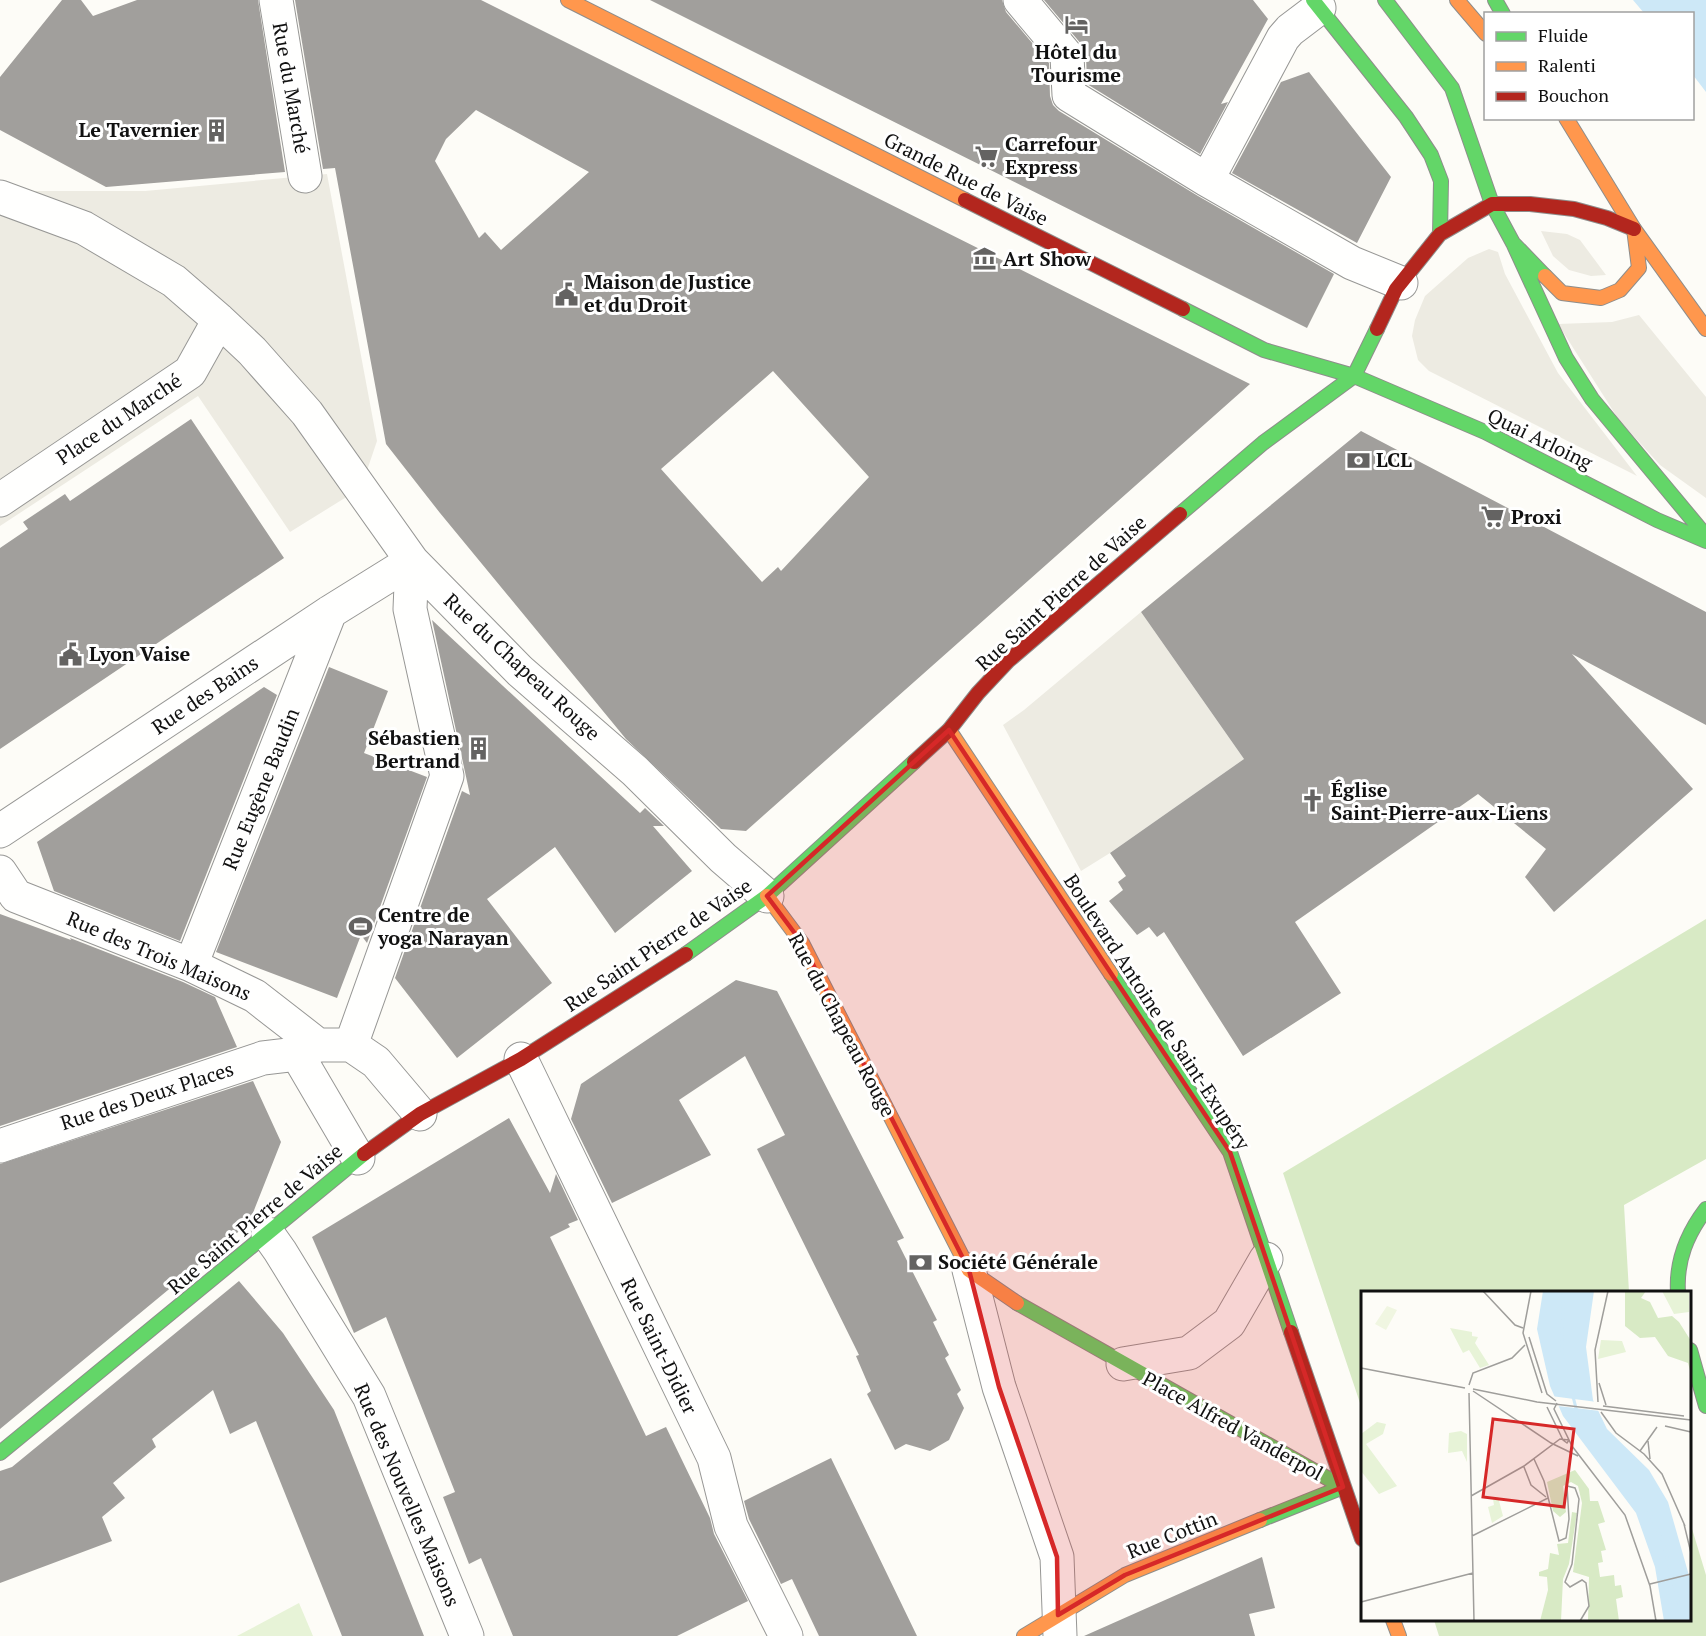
<svg xmlns="http://www.w3.org/2000/svg" width="1706" height="1636" font-family="'PT Serif',serif">
<style>
.green{fill:#e7f3d7}
.forest{fill:#d8eac5}
.plaza{fill:#edebe2}
.water{fill:#cde8f7}
.building{fill:#a19f9c;fill-rule:evenodd}
.lines{fill:none;stroke-linecap:round;stroke-linejoin:round}
.street-casing{stroke:#979795;stroke-width:35}
.fast-casing{stroke:#8e8d8b;stroke-width:16}
.slow-casing{stroke:#8e8d8b;stroke-width:16}
.jam-casing{stroke:#8e8d8b;stroke-width:16}
.street{stroke:#fffffe;stroke-width:33}
.fast{stroke:#63d668;stroke-width:14}
.slow{stroke:#ff974d;stroke-width:14}
.jam{stroke:#b3261e;stroke-width:14}
.marked{fill:#d62828;fill-opacity:0.2;stroke:#d62828;stroke-width:4.5;stroke-linejoin:round}
.labels{text-anchor:middle;stroke-width:6;stroke-linejoin:round;paint-order:stroke}
.poi-label{font-size:20px;font-weight:bold;fill:#111;stroke:#fff;text-anchor:start}
.street-label{font-size:20px;fill:#111;stroke:#fff}
.inset-river{fill:none;stroke:#cde8f7;stroke-width:3}
.inset-road{fill:none;stroke:#9f9e9b;stroke-width:1.5}
.view{fill:#d62828;fill-opacity:0.15;stroke:#d62828;stroke-width:3}
.inset-edge{fill:none;stroke:#111;stroke-width:3}
</style>
<rect width="100%" height="100%" fill="#fdfcf7"/>
<!-- green -->
<path class="green" d="M299 1603 313 1636H237Z"/>
<!-- forest -->
<path class="forest" d="M1706 919V1159L1624 1205 1629 1292H1362V1409L1283 1173Z
M1690 1522 1706 1575V1636H1439L1434 1620H1690Z"/>
<!-- plaza -->
<path class="plaza" d="M327 174 377 441 361 488 290 532 198 396 0 526V191H145Z
M1541 231 1567 234 1580 240 1606 275 1591 276 1569 270 1553 256Z
M1489 249 1498 252 1505 274 1558 373 1637 476 1429 371 1418 360 1412 336 1415 320 1425 296 1468 258Z
M1639 315 1706 397V498L1660 465 1619 420 1558 324 1612 322Z
M1141 612 1244 759 1110 853 1081 871 1003 725 1024 710Z"/>
<!-- water -->
<path class="water" d="M1633 0H1706V92L1693 75 1692 14 1644 13Z"/>
<!-- building -->
<path class="building" d="M62 0H81L93 16 137 0H258L285 172 106 187 0 130V77Z
M295 0H481L1250 384 746 831 721 829 626 739 440 513 386 444 335 168 323 169ZM476 110 589 172 501 250 485 232 479 238 435 161 446 139ZM773 371 869 477 781 571 778 567 762 582 661 469Z
M650 0H1002L1006 12 1049 63 1050 96 1053 105 1059 111 1198 196 1334 274 1307 328Z
M1044 0H1253L1268 19 1221 104 1228 102 1200 154 1087 84 1086 55 1082 45Z
M1309 72 1391 177 1357 243 1232 173 1281 82Z
M191 419 284 558 0 749V548L28 529 23 522 65 494 70 501Z
M1361 431 1706 612V725L1572 654 1693 789 1554 912 1525 877 1546 849 1478 794 1295 922 1341 993 1243 1056 1164 932 1157 937 1149 927 1137 935 1109 901 1123 890 1118 882 1126 876 1110 853 1244 759 1141 612Z
M432 620 640 813 645 808 664 826H653L692 871 615 933 555 847 487 899 552 983 457 1058 395 978 462 791 470 795Z
M329 667 388 691 364 753 427 777 367 943 361 935 337 998 216 952Z
M264 687 277 695 180 941 54 891 37 842Z
M0 914 71 940 70 938 183 982 215 997 237 1047 0 1126Z
M736 980 777 991 904 1238 897 1241 937 1320 933 1322 949 1355 945 1358 961 1390 957 1394 964 1408 949 1440 930 1451 906 1444 895 1450 867 1394 871 1391 856 1356 859 1355 757 1149 785 1135 745 1056 679 1100 711 1155 612 1203 571 1119 581 1084Z
M253 1081 281 1142 249 1223 0 1429V1164Z
M509 1118 550 1193 556 1174 578 1220 568 1224 570 1227 550 1237 646 1436 666 1427 710 1518 714 1534 748 1601 677 1636H513L481 1558 469 1564 443 1497 455 1492 386 1317 354 1333 312 1237Z
M239 1281 283 1333 334 1410 424 1636H342L256 1421 230 1434 213 1390 152 1439 156 1447 113 1483 125 1498 102 1517 112 1541 0 1583V1471L12 1467Z
M831 1458 917 1636H819L792 1579 781 1584 749 1519 744 1501Z
M1262 1557 1275 1608 1249 1614 1255 1636H1084Z"/>
<g class="lines">
<defs>
<path id="street" d="M276 0 305 176
M1020 0 1067 56 1069 95 1207 180
M1319 8 1290 30 1283 38 1207 180 1352 263 1401 283
M0 197 84 228 174 281 219 320 252 351 307 413 412 561 520 671 635 771 723 858 767 896
M0 500 190 372 219 320
M0 831 330 612 412 561
M0 872 16 896 191 965 255 996 318 1045
M191 965 330 612
M351 1045 447 776 410 609 412 561
M521 1059 714 1458 731 1526 786 1636
M0 1146 263 1058 297 1054
M358 1158 297 1054 318 1045H351L376 1062 420 1114
M268 1234 280 1251 369 1396 467 1636
M969 1270 999 1387 1057 1557 1060 1636
M1123 1364 1189 1353 1229 1323 1266 1259"/>
<path id="fast" d="M1313 0 1406 117 1431 155 1441 181 1440 234
M1385 0 1452 88 1492 204 1513 243 1545 276
M1495 0 1503 14
M1514 245 1566 358 1592 399 1706 536
M1183 309 1264 350 1354 376 1485 432 1657 520 1706 541
M1180 514 1263 443 1354 376 1377 329
M686 954 767 896 914 762
M1111 974 1230 1152 1291 1332
M1678 1292C1676 1260 1687 1234 1706 1209
M1017 1303 1343 1487
M1690 1350 1706 1406
M0 1453 364 1154
M1260 1520 1343 1487"/>
<path id="slow" d="M568 0 965 200
M1457 0 1486 34
M1566 118 1634 229 1706 329
M1545 276 1562 293 1601 298 1620 290 1639 268 1634 229
M949 730 1111 974
M767 896 802 943 969 1270 1017 1303
M1393 1620 1399 1636
M1024 1636 1125 1575 1260 1520"/>
<path id="jam" d="M965 200 1183 309
M1377 329 1396 289 1440 234 1492 204H1530L1574 209 1607 218 1634 229
M914 762 949 730 978 693 1008 661 1180 514
M364 1154 420 1114 521 1059 686 954
M1291 1332 1362 1539"/>
</defs>
<!-- street casing -->
<use href="#street" class="street-casing"/>
<!-- fast casing -->
<use href="#fast" class="fast-casing"/>
<!-- slow casing -->
<use href="#slow" class="slow-casing"/>
<!-- jam casing -->
<use href="#jam" class="jam-casing"/>
<!-- street -->
<use href="#street" class="street"/>
<!-- fast -->
<use href="#fast" class="fast"/>
<!-- slow -->
<use href="#slow" class="slow"/>
<!-- jam -->
<use href="#jam" class="jam"/>
</g>
<!-- marked area -->
<path class="marked" d="M949 730 1230 1152 1343 1487 1125 1575 1058 1615 1057 1557 999 1387 969 1270 802 943 767 896Z"/>
<!-- icons -->
<defs>
<symbol id="hotel-bare" viewBox="-9 -9 18 18"><path d="M-6-4.5h1.5V1H6V5H4.5V3h-9V5H-6ZM-4 0a1.8 1.8 0 1 1 3.6 0ZM.5 0V-2.5h3Q6-2.5 6 0Z" fill="#646362" stroke="#fff" stroke-width="2.5" paint-order="stroke"/></symbol>
<symbol id="building-bare" viewBox="-9 -9 18 18"><path d="M-4-6H4V6H1V3H-1V6H-4ZM-2.5-4.3h1.7v1.8h-1.7ZM.8-4.3h1.7v1.8H.8ZM-2.5-1h1.7V.8h-1.7ZM.8-1h1.7V.8H.8Z" fill="#646362" stroke="#fff" stroke-width="2.5" paint-order="stroke"/></symbol>
<symbol id="supermarket-bare" viewBox="-9 -9 18 18"><path d="M-6-5.5h2.5l.6 2H6L4.5 2H-2.5L-4.4-4H-6ZM-1.5 3.2a1.3 1.3 0 1 0 .1 0ZM3 3.2a1.3 1.3 0 1 0 .1 0Z" fill="#646362" stroke="#fff" stroke-width="2.5" paint-order="stroke"/></symbol>
<symbol id="museum-bare" viewBox="-9 -9 18 18"><path d="M0-6L6-3V-2H-6V-3ZM-5-1h2V3h-2ZM-1-1h2V3h-2ZM3-1h2V3H3ZM-6 4H6V6H-6Z" fill="#646362" stroke="#fff" stroke-width="2.5" paint-order="stroke"/></symbol>
<symbol id="civic-bare" viewBox="-9 -9 18 18"><path d="M-.6-6.5H3V-4.5H.6V-3L4-1V1h2V6H-6V1h2V-1L-.6-3ZM-1.2 2.5V6h2.4V2.5Z" fill="#646362" stroke="#fff" stroke-width="2.5" paint-order="stroke"/></symbol>
<symbol id="bank-bare" viewBox="-9 -9 18 18"><path d="M-6-4H6V4H-6ZM0-2.3a2.3 2.3 0 1 0 0 4.6a2.3 2.3 0 1 0 0-4.6Z" fill="#646362" stroke="#fff" stroke-width="2.5" paint-order="stroke"/></symbol>
<symbol id="church-bare" viewBox="-9 -9 18 18"><path d="M-1.2-6h2.4v3.5h3.3v2.4h-3.3V6h-2.4V-.1h-3.3v-2.4h3.3Z" fill="#646362" stroke="#fff" stroke-width="2.5" paint-order="stroke"/></symbol>
<symbol id="stadium-bare" viewBox="-9 -9 18 18"><path d="M0-5a6.5 5 0 1 0 0 10a6.5 5 0 1 0 0-10ZM-3.5-1.8h7v3.6h-7Z" fill="#646362" stroke="#fff" stroke-width="2.5" paint-order="stroke"/></symbol>
</defs>
<g fill-rule="evenodd">
<use href="#hotel-bare" x="1060" y="8" width="33" height="33"/>
<use href="#building-bare" x="200" y="114" width="33" height="33"/>
<use href="#supermarket-bare" x="970" y="140" width="33" height="33"/>
<use href="#museum-bare" x="968" y="242" width="33" height="33"/>
<use href="#civic-bare" x="550" y="278" width="33" height="33"/>
<use href="#bank-bare" x="1342" y="444" width="33" height="33"/>
<use href="#supermarket-bare" x="1476" y="500" width="33" height="33"/>
<use href="#civic-bare" x="54" y="638" width="33" height="33"/>
<use href="#building-bare" x="462" y="732" width="33" height="33"/>
<use href="#church-bare" x="1296" y="784" width="33" height="33"/>
<use href="#stadium-bare" x="344" y="910" width="33" height="33"/>
<use href="#bank-bare" x="904" y="1246" width="33" height="33"/>
</g>
<g class="labels">
<!-- poi labels -->
<g class="poi-label">
<text x="1076" y="59" text-anchor="middle">Hôtel du<tspan x="1076" dy="23">Tourisme</tspan></text>
<text x="199" y="137" text-anchor="end">Le Tavernier</text>
<text x="1005" y="151">Carrefour<tspan x="1005" dy="23">Express</tspan></text>
<text x="1003" y="266">Art Show</text>
<text x="584" y="289">Maison de Justice<tspan x="584" dy="23">et du Droit</tspan></text>
<text x="1376" y="467">LCL</text>
<text x="1511" y="524">Proxi</text>
<text x="89" y="661">Lyon Vaise</text>
<text x="460" y="745" text-anchor="end">Sébastien<tspan x="460" dy="23">Bertrand</tspan></text>
<text x="1331" y="797">Église<tspan x="1331" dy="23">Saint-Pierre-aux-Liens</tspan></text>
<text x="378" y="922">Centre de<tspan x="378" dy="23">yoga Narayan</tspan></text>
<text x="938" y="1269">Société Générale</text>
</g>
<!-- street labels -->
<g class="street-label">
<text transform="translate(291 88) rotate(80)" y="7">Rue du Marché</text>
<text transform="translate(966 179) rotate(27)" y="7">Grande Rue de Vaise</text>
<text transform="translate(119 419) rotate(-34)" y="7">Place du Marché</text>
<text transform="translate(1540 439) rotate(26)" y="7">Quai Arloing</text>
<text transform="translate(1061 593) rotate(-42)" y="7">Rue Saint Pierre de Vaise</text>
<text transform="translate(522 667) rotate(43)" y="7">Rue du Chapeau Rouge</text>
<text transform="translate(205 695) rotate(-34)" y="7">Rue des Bains</text>
<text transform="translate(261 789) rotate(-68)" y="7">Rue Eugène Baudin</text>
<text transform="translate(658 945) rotate(-34)" y="7">Rue Saint Pierre de Vaise</text>
<text transform="translate(159 956) rotate(23)" y="7">Rue des Trois Maisons</text>
<text transform="translate(1157 1012) rotate(57)" y="7">Boulevard Antoine de Saint-Exupéry</text>
<text transform="translate(842 1025) rotate(62)" y="7">Rue du Chapeau Rouge</text>
<text transform="translate(147 1096) rotate(-18)" y="7">Rue des Deux Places</text>
<text transform="translate(255 1219) rotate(-40)" y="7">Rue Saint Pierre de Vaise</text>
<text transform="translate(659 1346) rotate(64)" y="7">Rue Saint-Didier</text>
<text transform="translate(1233 1426) rotate(29)" y="7">Place Alfred Vanderpol</text>
<text transform="translate(407 1495) rotate(67)" y="7">Rue des Nouvelles Maisons</text>
<text transform="translate(1172 1535) rotate(-22)" y="7">Rue Cottin</text>
</g>
</g>
<!-- overview -->
<g transform="translate(1361 1291)">
<rect width="330" height="330" fill="#fdfcf7"/>
<path d="M328 0V21L313 23 301 0ZM89 37 111 41V45L117 46 114 52 128 74 119 77 108 59 102 62ZM240 49 261 50 265 61 237 68ZM16 131 25 133 22 143 5 153 36 195 18 203 0 180V143ZM100 140 106 143V171L101 160 87 162 88 142ZM137 206 142 225 131 232 127 216 133 214 132 208Z" fill="#e7f3d7"/>
<path d="M264 0H285L280 7 289 11 297 27 311 25 318 31 330 50V83L327 72 307 65 294 46 279 47 264 35ZM214 179 228 198 229 210H237L244 231 237 233 245 259 240 260 242 271 237 272 239 286 253 284 254 295 260 294 262 306 255 308 258 330H227L228 286 212 281 221 212 217 195 210 191 202 195 205 221 199 226 192 220 186 191ZM211 221 216 222 208 273 202 288 200 330H179L187 299 186 286 178 285V281L187 278 189 262 198 264 196 253 207 252Z" fill="#d8eac5"/>
<path d="M26 15 36 19 25 39 14 33Z" fill="#f0f6e1"/>
<path d="M182 0H233L225 56 232 109 246 138 288 179 307 211 329 288 330 330H303L294 276 275 222 202 125 189 95 176 38Z" fill="#cde8f7"/>
<path d="M190 105 236 111 239 120 197 115Z" fill="#fdfcf7"/>
<path class="inset-river" d="M202 0 201 63 216 121 280 203 302 251 319 317 326 330"/>
<path class="inset-road" d="M122 0 154 34 162 37M170 0 162 42 181 102M168 46 186 103 195 110M0 77 104 97M238 92 245 114M108 94 112 82 151 67 164 54M112 98 176 111 330 129M112 100 190 152 217 165M108 102 113 330M237 111 234 59 247 0M196 112 193 118 211 155 264 224 289 295 295 330M242 115 323 125M186 116 202 149 206 152 208 149M240 121 255 142 283 163 301 183 324 235M304 135 330 141M287 150 289 168M279 160 296 136M173 168 183 190 198 250 205 247 208 228 206 195 214 197 218 208 211 273 204 291 209 296 221 289 225 292 228 315 219 330M163 176 170 194 185 206M110 205 163 175 199 148 208 149M323 233 330 262M111 245 187 207M289 293 330 283M0 311 112 282"/>
<path class="view" d="M132 128 213 138 203 216 122 206Z"/>
<rect width="330" height="330" class="inset-edge"/>
</g>
<!-- legend -->
<rect x="1484" y="12" width="210" height="108" fill="#ffffff" stroke="#a0a0a0" stroke-width="1.5"/>
<rect x="1496" y="32" width="30" height="9" fill="#63d668" stroke="#a0a0a0" stroke-width="1.5"/>
<text x="1538" y="42" font-size="18" fill="#111111">Fluide</text>
<rect x="1496" y="62" width="30" height="9" fill="#ff974d" stroke="#a0a0a0" stroke-width="1.5"/>
<text x="1538" y="72" font-size="18" fill="#111111">Ralenti</text>
<rect x="1496" y="92" width="30" height="9" fill="#b3261e" stroke="#a0a0a0" stroke-width="1.5"/>
<text x="1538" y="102" font-size="18" fill="#111111">Bouchon</text>
</svg>
